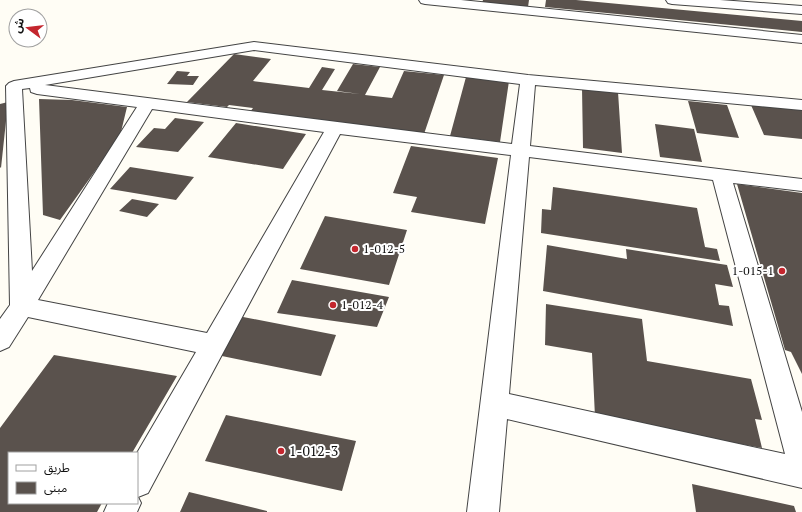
<svg xmlns="http://www.w3.org/2000/svg" width="802" height="512" font-family="'PT Serif','Noto Sans Arabic',serif">
<style>
.building{fill:#5a524d}
.lines{fill:none;stroke-linecap:round;stroke-linejoin:round}
.minor-casing{stroke:#444;stroke-width:2}
.minor{fill:#fff;fill-rule:evenodd}
.poi-dot{fill:#c4262e;stroke:#fff;stroke-width:1.5}
.labels{text-anchor:middle;stroke-width:4;stroke-linejoin:round;paint-order:stroke}
.poi-label{font-size:12px;fill:#111;stroke:#fff;text-anchor:start}
.near-poi-label{font-size:14px;fill:#111;stroke:#fff;text-anchor:start}
</style>
<rect width="100%" height="100%" fill="#fffdf5"/>
<!-- building -->
<path class="building" d="M483 0H529L528 7 482 3Z
M546 0H576L802 21V32L545 7Z
M234 54 271 59 253 81 309 88 322 67 335 69 322 90 360 94 337 91 353 64 380 67 365 95 392 98 404 71 444 75 424 134 250 112 253 108 229 105 227 107 187 102Z
M177 71 190 72 187 76H199L193 85 167 84Z
M466 77 509 81 500 142 450 136Z
M582 88 618 92 622 153 583 148Z
M39 99 72 100 127 107 120 136 60 220 43 215Z
M688 101 727 105 739 138 697 133Z
M8 102 1 168 0 167V104Z
M751 105 802 110V139L764 135Z
M175 118 204 122 178 152 136 147 154 128 165 129Z
M236 123 306 134 283 169 208 157Z
M655 124 694 129 702 162 660 157Z
M411 146 498 158 485 224 411 212 417 197 393 193Z
M130 167 194 177 176 200 110 189Z
M737 184 802 193V374L791 352 785 350Z
M553 187 697 208 705 247 717 249 720 261 541 233 542 209 551 210Z
M132 199 159 204 147 217 119 211Z
M325 216 407 230 389 285 300 269Z
M547 245 627 259 626 249 727 265 733 287 715 284 719 305 729 306 733 326 543 291Z
M292 280 389 297 377 327 277 313Z
M546 304 642 319 647 361 751 379 762 420 755 419 762 448 595 417 592 353 545 345Z
M238 316 336 335 321 376 217 355Z
M54 355 177 376 132 453H9V503H102L97 512H0V428Z
M226 415 356 441 342 491 205 461Z
M692 484 794 506 796 512H696Z
M189 492 267 511V512H180Z"/>
<g class="lines">
<defs>
<path id="minor" d="M419 0H461L802 35V43L425 4 421 3Z
M666 0H720L802 6V14L672 4 668 3Z
M254 42 528 75 802 100V110L535 85 530 146 802 179V191L733 183 802 412V488L507 419 499 512H467L511 155 340 134 148 493 138 497 141 503 137 512H104L108 503H137V453L196 352 28 317 9 347 0 351V319L10 305 6 86 9 83 14 81ZM254 50 520 84 512 144 45 85ZM30 88 31 92 37 94 137 107 32 271 22 89ZM152 109 324 132 207 333 38 300ZM529 157 713 180 785 454 509 394Z"/>
</defs>
<!-- minor casing -->
<use href="#minor" class="minor-casing"/>
<!-- minor -->
<use href="#minor" class="minor"/>
</g>
<!-- markers -->
<g class="poi-dot">
<circle cx="355" cy="249" r="4"/>
<circle cx="782" cy="271" r="4"/>
<circle cx="333" cy="305" r="4"/>
<circle cx="281" cy="451" r="4"/>
</g>
<g class="labels">
<!-- poi labels -->
<g class="poi-label">
<text x="363" y="253">1-012-5</text>
<text x="774" y="275" text-anchor="end">1-015-1</text>
<text x="341" y="309">1-012-4</text>
</g>
<!-- near-poi labels -->
<g class="near-poi-label">
<text x="289" y="456">1-012-3</text>
</g>
</g>
<!-- legend -->
<rect x="8" y="452" width="130" height="52" fill="#ffffff" stroke="#a0a0a0"/>
<rect x="16" y="465" width="20" height="6" fill="#ffffff" stroke="#a0a0a0"/>
<text x="44" y="472" font-size="12" fill="#111111">طريق</text>
<rect x="16" y="482" width="20" height="12" fill="#5a524d" stroke="#a0a0a0"/>
<text x="44" y="492" font-size="12" fill="#111111">مبنى</text>
<!-- north arrow -->
<g transform="translate(28 28) rotate(285)"><circle r="19" fill="#ffffff" stroke="#a0a0a0"/>
<path d="M0-3L7 15L0 10L-7 15Z" fill="#c4262e"/>
<text y="-6" font-size="11" font-weight="bold" text-anchor="middle" fill="#111111">ش</text>
</g>
</svg>
